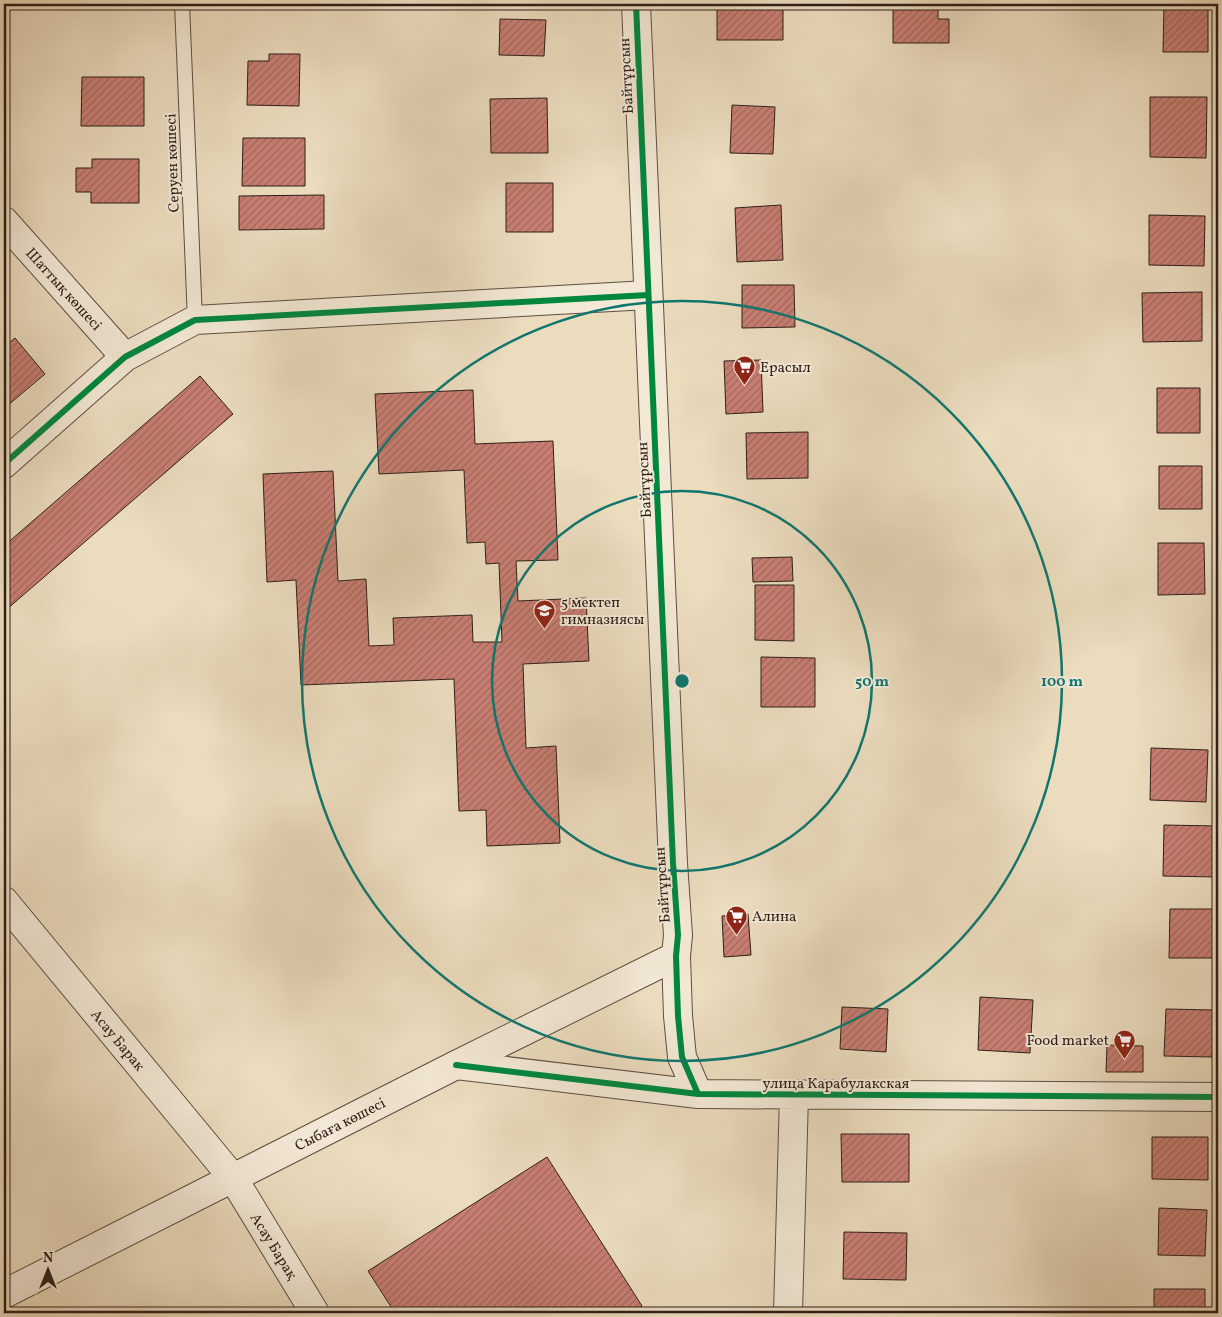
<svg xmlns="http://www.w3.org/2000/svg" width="1222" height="1317" font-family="Vollkorn,serif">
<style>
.building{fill:url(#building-hatch);stroke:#2e1e19}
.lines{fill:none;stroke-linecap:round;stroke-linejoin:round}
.service-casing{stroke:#5d4e42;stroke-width:16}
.minor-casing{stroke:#5d4e42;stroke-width:30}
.tertiary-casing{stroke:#5d4e42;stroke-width:30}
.service{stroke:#f2e8d5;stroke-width:14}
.minor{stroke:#f2e8d5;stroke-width:28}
.tertiary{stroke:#f2e8d5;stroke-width:28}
.cycleway-casing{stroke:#f2e8d5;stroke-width:9}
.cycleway{stroke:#00873e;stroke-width:6}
.ring{fill:none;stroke:#0f766e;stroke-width:2.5}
.labels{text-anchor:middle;stroke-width:4;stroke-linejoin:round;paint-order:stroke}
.street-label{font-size:15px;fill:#2e1e19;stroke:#f2e8d5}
.poi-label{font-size:15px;fill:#2e1e19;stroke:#f2e8d5;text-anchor:start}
.centre{fill:#0f766e;stroke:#f2e8d5;stroke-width:2.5}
.ring-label{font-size:15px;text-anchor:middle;font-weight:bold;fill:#0f766e;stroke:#f2e8d5;stroke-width:4;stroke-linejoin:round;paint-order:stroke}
</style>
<defs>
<pattern id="building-hatch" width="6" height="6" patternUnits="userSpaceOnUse" patternTransform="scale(1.25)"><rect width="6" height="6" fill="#c97f73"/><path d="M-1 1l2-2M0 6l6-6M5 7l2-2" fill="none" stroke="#a4675e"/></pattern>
</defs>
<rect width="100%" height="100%" fill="#ebdcbe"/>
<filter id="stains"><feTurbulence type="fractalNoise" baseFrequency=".004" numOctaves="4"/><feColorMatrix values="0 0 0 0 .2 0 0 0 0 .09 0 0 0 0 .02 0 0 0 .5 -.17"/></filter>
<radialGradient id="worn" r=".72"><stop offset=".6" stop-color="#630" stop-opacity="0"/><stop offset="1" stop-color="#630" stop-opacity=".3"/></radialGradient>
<!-- building -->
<path class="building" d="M81 4H124V5L81 7Z
M717 4H783V40H717Z
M893 4H938V19H949V43H893Z
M1164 4H1208V52H1163Z
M500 19 546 20 544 56 499 55Z
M269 54H300L299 106 247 105 248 61H269Z
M82 77H144V126H81Z
M1150 97H1207L1206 158 1150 157Z
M547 98 548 153H491L490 99Z
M732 105 775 107 773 154 730 153Z
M243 138H305V186H242Z
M92 159H139V203H91V192H76V168H92Z
M506 183H553V232H506Z
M324 195V229L239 230V196Z
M781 205 783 260 737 262 735 208Z
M1149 215 1205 216 1204 266 1149 265Z
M742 285H794L795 327 742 328Z
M1202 292V341L1143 342 1142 293Z
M15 338 45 374 7 406 4 401V347Z
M761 360 763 412 726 414 724 361Z
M200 376 233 414 7 609 4 605V546Z
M1157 388H1200V433H1157Z
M473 390 475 444 553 441 558 560 516 561 518 601 586 598 589 661 523 664 526 748 556 746 560 843 487 846 486 810 459 811 454 679 301 685 296 580 267 582 263 474 333 471 338 581 366 579 369 646 394 645 393 618 472 615 473 642H502L499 563 486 564 485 542 467 543 464 470 379 474 375 394Z
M808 432V478L747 479 746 433Z
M1159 466H1202V509H1159Z
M1158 543H1204L1205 594 1158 595Z
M792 557 793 581 753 582 752 558Z
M755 585H794V641L755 640Z
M761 657 815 658V707H761Z
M1151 748 1208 750 1206 802 1150 800Z
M1164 825 1218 826V877L1163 876Z
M1170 909H1215V958H1169Z
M748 914 751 955 724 957 722 916Z
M980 997 1033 1000 1030 1053 978 1050Z
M842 1007 888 1009 886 1052 840 1049Z
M1166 1009 1214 1010 1212 1057 1164 1056Z
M1107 1045 1143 1046V1072H1106Z
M841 1134H909V1182H842Z
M1152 1137H1208V1180L1152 1179Z
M547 1157 642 1306 631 1313H395L368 1271Z
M1159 1208 1207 1210 1205 1256 1158 1255Z
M844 1232 907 1233 906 1280 843 1279Z
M1154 1289H1205V1313H1154Z
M854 1308H894L893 1313H854Z"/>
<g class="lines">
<defs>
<path id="service" d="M182 4 195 320"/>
<path id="minor" d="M4 221 125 357
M4 464 125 357 195 320 648 295
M4 901 233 1178 315 1313
M676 956 678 1016 682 1057 698 1094
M456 1065 698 1094 1218 1097
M788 1313 794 1095"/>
<path id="tertiary" d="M4 1294 456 1065 676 956 678 935 673 863 636 4"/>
</defs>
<!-- service casing -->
<use href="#service" class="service-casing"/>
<!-- minor casing -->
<use href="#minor" class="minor-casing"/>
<!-- tertiary casing -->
<use href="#tertiary" class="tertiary-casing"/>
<!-- service -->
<use href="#service" class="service"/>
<!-- minor -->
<use href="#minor" class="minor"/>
<!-- tertiary -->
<use href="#tertiary" class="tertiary"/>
<defs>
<path id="cycleway" d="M636 4 673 863 678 935 676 956 678 1016 682 1057 698 1094
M4 464 125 357 195 320 648 295
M456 1065 698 1094 1218 1097"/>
</defs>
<!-- cycleway casing -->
<use href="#cycleway" class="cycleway-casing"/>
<!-- cycleway -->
<use href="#cycleway" class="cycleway"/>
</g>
<!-- distance rings -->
<g class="ring">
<circle cx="682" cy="681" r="190"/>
<circle cx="682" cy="681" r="380"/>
</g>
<!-- icons -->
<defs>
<symbol id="supermarket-pin" viewBox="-11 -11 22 30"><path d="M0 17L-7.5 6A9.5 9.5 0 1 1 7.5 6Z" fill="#8f2418" stroke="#f2e8d5"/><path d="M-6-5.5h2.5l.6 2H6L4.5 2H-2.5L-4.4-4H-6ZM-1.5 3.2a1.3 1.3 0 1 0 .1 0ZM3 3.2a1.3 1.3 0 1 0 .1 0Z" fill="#fff"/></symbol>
<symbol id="school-pin" viewBox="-11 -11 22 30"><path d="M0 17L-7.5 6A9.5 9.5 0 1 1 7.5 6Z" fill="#8f2418" stroke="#f2e8d5"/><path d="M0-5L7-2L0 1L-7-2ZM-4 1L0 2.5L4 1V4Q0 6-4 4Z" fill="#fff"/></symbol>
</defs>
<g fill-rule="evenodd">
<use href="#supermarket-pin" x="732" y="354" width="25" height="34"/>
<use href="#school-pin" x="532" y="598" width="25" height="34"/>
<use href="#supermarket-pin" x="724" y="904" width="25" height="34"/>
<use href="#supermarket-pin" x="1112" y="1028" width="25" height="34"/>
</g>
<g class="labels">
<!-- street labels -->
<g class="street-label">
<text transform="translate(626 76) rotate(-93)" y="5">Байтұрсын</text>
<text transform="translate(172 163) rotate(-92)" y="5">Серуен көшесі</text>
<text transform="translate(64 289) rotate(48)" y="5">Шаттық көшесі</text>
<text transform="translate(644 480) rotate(-93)" y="5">Байтұрсын</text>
<text transform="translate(662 885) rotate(-94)" y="5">Байтұрсын</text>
<text transform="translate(118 1040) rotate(50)" y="5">Асау Барак</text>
<text x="836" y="1088">улица Карабулакская</text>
<text transform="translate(340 1124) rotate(-27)" y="5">Сыбаға көшесі</text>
<text transform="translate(274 1246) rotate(58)" y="5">Асау Барақ</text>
</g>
<!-- poi labels -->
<g class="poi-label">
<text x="760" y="372">Ерасыл</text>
<text x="561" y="607">5 мектеп<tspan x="561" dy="17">гимназиясы</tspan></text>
<text x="752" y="921">Алина</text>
<text x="1109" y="1045" text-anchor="end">Food market</text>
</g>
</g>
<circle cx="682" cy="681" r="8" class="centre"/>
<g class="ring-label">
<text x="872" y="686">50 m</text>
<text x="1062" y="686">100 m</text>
</g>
<!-- margin -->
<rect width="1222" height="1317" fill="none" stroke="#ebdcbe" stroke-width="20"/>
<rect x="5" y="5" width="1212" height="1307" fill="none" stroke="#2e1e19" stroke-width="2.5"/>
<rect x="10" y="10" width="1202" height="1297" fill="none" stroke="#2e1e19"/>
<!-- north arrow -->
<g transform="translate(48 1270)" stroke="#f2e8d5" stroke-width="4" paint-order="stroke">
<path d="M0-4L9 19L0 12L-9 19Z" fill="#2e1e19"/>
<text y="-8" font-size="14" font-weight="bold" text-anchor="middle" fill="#2e1e19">N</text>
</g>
<rect width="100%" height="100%" filter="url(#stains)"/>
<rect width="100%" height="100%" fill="url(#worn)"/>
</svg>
